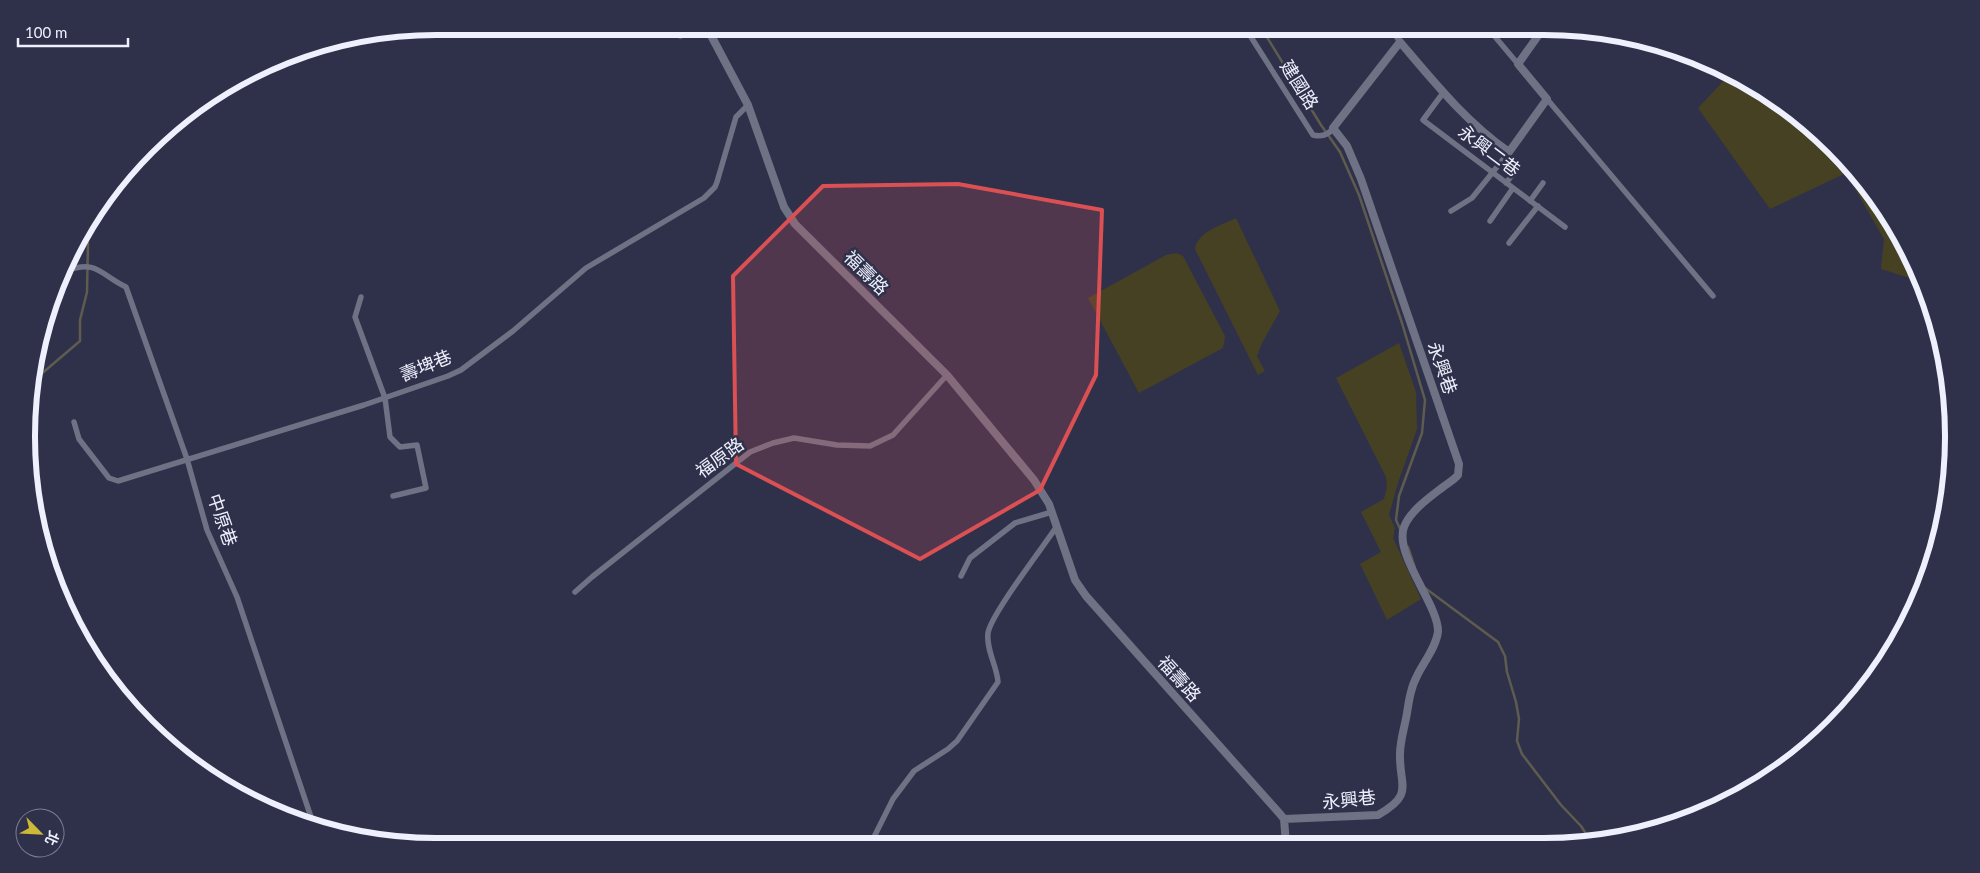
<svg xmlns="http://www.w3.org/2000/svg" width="1980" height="873" font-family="Lato,'Noto Sans TC',sans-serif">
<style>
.green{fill:#464123}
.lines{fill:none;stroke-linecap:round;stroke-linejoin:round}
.stream{stroke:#5e5b4f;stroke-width:2.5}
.minor{stroke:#6f7184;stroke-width:5.5}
.tertiary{stroke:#6f7184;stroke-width:8}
.marked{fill:#db5053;fill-opacity:0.2;stroke:#db5053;stroke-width:4;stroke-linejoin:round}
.labels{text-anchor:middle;stroke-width:5;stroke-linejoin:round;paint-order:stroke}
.street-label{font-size:18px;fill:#eef0fd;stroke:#2f314b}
.rim{fill:none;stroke:#eef0fd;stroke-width:6}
</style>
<rect width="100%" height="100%" fill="#2f314b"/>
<!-- green -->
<path class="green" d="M1731 73 1749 81 1814 128 1869 187 1912 255 1922 282 1881 269 1884 239 1846 173 1770 209 1698 108Z
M1236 218 1280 311 1262 343 1257 356 1265 371 1258 375 1195 249C1197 232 1222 225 1236 218Z
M1176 253 1183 256 1225 336 1223 348 1139 393 1088 298 1166 255Z
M1399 343 1416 392 1417 429 1398 483 1389 515 1395 528 1393 538 1421 599 1387 620 1360 564 1381 552 1361 512 1384 499 1387 486 1386 477 1336 378Z"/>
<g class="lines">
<!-- stream -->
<path class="stream" d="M655 26 681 38
M1260 26 1321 125 1340 152 1359 195 1402 323 1425 400 1422 433 1399 496 1396 520 1401 531
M33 381 80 341V320L87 292 88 243 86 226
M1944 518 1943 509 1948 502
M1408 547 1415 568
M1425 588 1498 642 1505 656 1507 672 1516 702 1519 719 1517 741 1522 754 1561 805 1581 826 1592 843"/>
<!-- minor -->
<path class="minor" d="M980 26H981
M1244 26 1313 135C1321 137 1328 136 1333 128
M1389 26 1400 42
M1486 26 1518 64
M1443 93 1423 120 1565 227
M1547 99 1713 296
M1506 183 1517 169
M1530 201 1543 183
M1451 211 1472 198 1509 152
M1490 221 1513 188
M1509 243 1538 206
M66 271C98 259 100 275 126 287L187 459 207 530 237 597 314 826
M361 297 355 317 385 398 390 437 400 447 417 445 426 488 393 496
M74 422 79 439 109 478 118 481 364 405 448 376 461 370 513 331 586 268 704 198 715 187 717 182 736 117 748 105
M961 576 970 558 1015 523 1052 512
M575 592 592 577 750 452 773 443 794 438 837 445 870 446 893 435 947 375
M870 845 893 799 914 771 948 749 957 741 998 682C997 666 986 650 988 633 991 614 1044 546 1057 526"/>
<!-- tertiary -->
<path class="tertiary" d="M706 26 748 105 784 207 795 224 947 375 1034 480 1049 504 1075 580 1086 596 1280 814 1284 819 1286 844
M1284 819 1378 815C1415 794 1399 786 1400 754 1400 740 1405 726 1407 713 1409 700 1411 687 1417 676 1423 663 1437 646 1438 631 1438 604 1394 555 1404 527 1410 511 1430 497 1443 487 1448 483 1454 480 1458 475L1459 464 1361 179 1347 146 1333 128 1400 42C1434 82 1466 122 1509 152L1547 99 1518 64 1545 26"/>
</g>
<!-- marked area -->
<path class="marked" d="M958 184 1102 210 1096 375 1040 490 920 559 736 464 733 276 823 186Z"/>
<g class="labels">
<!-- street labels -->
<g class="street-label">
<text transform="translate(1299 85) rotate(58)" y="6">建國路</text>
<text transform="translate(1489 151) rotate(37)" y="6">永興二巷</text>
<text transform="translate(866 273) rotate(45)" y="6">福壽路</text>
<text transform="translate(426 366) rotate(-22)" y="6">壽埤巷</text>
<text transform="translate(1442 368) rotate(71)" y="6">永興巷</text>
<text transform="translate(720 458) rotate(-36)" y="6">福原路</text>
<text transform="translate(222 520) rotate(71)" y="6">中原巷</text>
<text transform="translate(1179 679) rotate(48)" y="6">福壽路</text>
<text transform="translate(1349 800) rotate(-6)" y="6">永興巷</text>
</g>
</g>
<!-- crop -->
<path d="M0 0H1980V873H0ZM436 35H1544A401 401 0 0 1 1945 436V437A401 401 0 0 1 1544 838H436A401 401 0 0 1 35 437V436A401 401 0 0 1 436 35Z" fill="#2f314b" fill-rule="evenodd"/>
<path class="rim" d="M436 35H1544A401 401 0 0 1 1945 436V437A401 401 0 0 1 1544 838H436A401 401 0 0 1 35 437V436A401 401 0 0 1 436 35Z"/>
<!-- north arrow -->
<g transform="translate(40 833) rotate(114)"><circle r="24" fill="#2f314b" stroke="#7b7d92"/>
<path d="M0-4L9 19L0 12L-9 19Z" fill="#cdb938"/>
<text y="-8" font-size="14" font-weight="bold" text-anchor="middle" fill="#eef0fd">北</text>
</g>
<!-- scale -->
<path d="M18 38v8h110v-8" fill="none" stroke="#eef0fd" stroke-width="2.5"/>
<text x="25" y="38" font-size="15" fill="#eef0fd" stroke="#2f314b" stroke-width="4" paint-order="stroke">100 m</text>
</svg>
